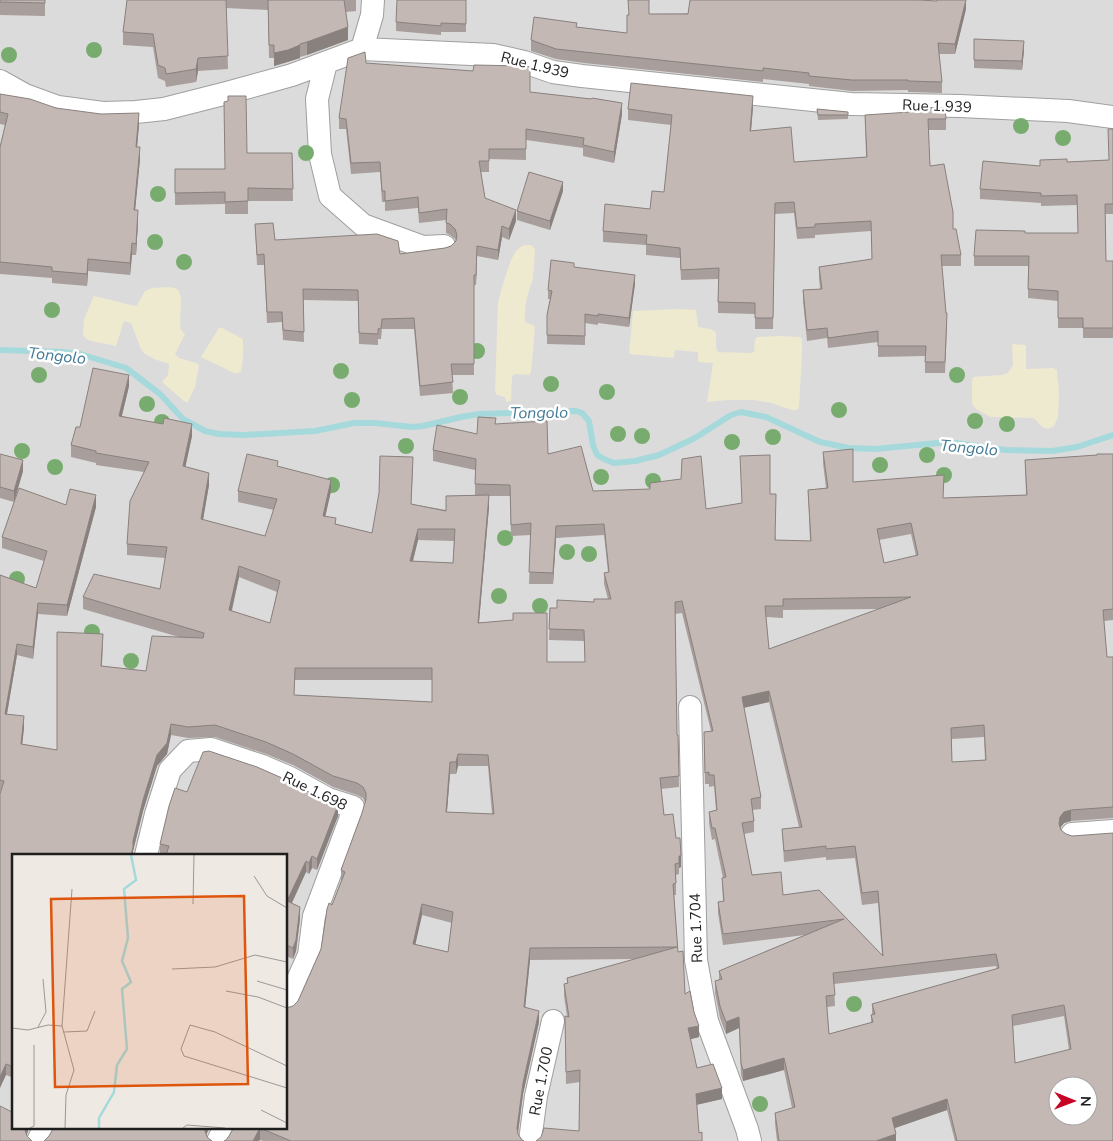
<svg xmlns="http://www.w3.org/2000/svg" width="1113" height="1141" font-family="'Nunito Sans',sans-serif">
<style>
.residential{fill:#dcdbdb;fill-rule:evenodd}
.farmland{fill:#edead0}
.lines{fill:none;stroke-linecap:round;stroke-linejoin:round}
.stream{stroke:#a5d9dc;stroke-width:6}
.minor-casing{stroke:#9f9f9f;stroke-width:24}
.minor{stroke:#fff;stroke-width:22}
.tree{fill:#78ac6e}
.wall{fill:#a89e9b;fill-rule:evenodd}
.shaded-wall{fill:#88817e}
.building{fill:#c3b8b4;stroke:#88817e;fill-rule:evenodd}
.labels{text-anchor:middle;stroke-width:5;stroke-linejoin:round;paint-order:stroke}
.street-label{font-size:15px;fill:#1e1e1e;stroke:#fff}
.water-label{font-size:16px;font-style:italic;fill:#437a95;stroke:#fff}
.inset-river{fill:none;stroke:#a5d9dc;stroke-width:2.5}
.inset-road{fill:none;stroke:#9b9895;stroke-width:1}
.view{fill:#de560d;fill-opacity:0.15;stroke:#de560d;stroke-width:2.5}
.inset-edge{fill:none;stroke:#1e1e1e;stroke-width:2.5}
</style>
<rect width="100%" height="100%" fill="#efe9e4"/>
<!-- residential -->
<path class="residential" d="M0 0H1113V1141H0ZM14 855H286V1127H14ZM1058 1086H1088V1116H1058Z"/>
<!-- farmland -->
<path class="farmland" d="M528 245H531L535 249 533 278 526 301 525 315V322L533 325 535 327 531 373 528 375 515 374 512 377 511 401 506 402 505 397 497 395 495 391 498 302 503 284 511 260 516 251 522 246Z
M169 287 175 288 179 291 181 299 180 328 181 330 185 334 175 354 179 358 196 363 199 365 195 387 188 402H185L162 382 168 375 169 364 154 359 145 354 141 349 131 323 124 321 116 346 91 341 86 339 83 335 84 319 94 296 135 306 137 305 145 291 152 288Z
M678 309 696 310 698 327 710 329 716 332V348L718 352 751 353 754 352 755 340 757 337 779 336 799 337 802 339V354L799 407 797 410H792L771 403 753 400H729L707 402 713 363 698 362V352L675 350 674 358 629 354 633 311Z
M219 328H222L243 339V358L241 371 239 373H234L201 357Z
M1012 344 1026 345V369L1053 368 1057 370 1059 393 1058 417 1054 426 1048 429 1042 427 1035 419 1032 418 991 417 976 409 972 404V383L973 377 1002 375 1008 373 1013 365Z"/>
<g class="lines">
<!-- stream -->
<path class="stream" d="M0 350 63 352 80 354 126 368 160 394 183 419 205 431 219 434 243 435 315 431 354 423H375L412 427 423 426 461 417 479 414 576 411 582 413 589 421 593 445 597 455 604 459 614 463 635 461 659 455 695 438 731 415 741 412 766 417 820 442 849 448 875 449 948 442 1006 450 1052 451 1077 447 1113 435"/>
<defs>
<path id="minor" d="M362 49 372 15 373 0
M326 63 317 99 320 154 330 196 363 225 423 247 444 246
M0 81 25 95 58 107 103 113 136 112 164 109 227 93 292 75 362 49 493 55 524 62 553 72 582 76 851 104 960 106 1068 111 1113 117
M690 707 696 960 707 1021 747 1129 750 1141
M1072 834 1113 831
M146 855 156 814 170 770 188 751 211 749 262 766 288 777 328 799 353 807 350 820 314 916 309 955 286 1006
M38 1141 45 1127
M218 1141 225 1127
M530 1141 536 1096 553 1021"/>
</defs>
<!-- minor casing -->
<use href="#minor" class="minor-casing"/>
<!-- minor -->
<use href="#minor" class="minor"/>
</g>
<!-- trees -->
<g class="tree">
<circle cx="94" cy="50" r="8"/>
<circle cx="9" cy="55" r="8"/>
<circle cx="1021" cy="126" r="8"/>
<circle cx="1063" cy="138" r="8"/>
<circle cx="306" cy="153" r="8"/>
<circle cx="158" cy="194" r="8"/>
<circle cx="155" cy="242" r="8"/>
<circle cx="184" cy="262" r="8"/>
<circle cx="52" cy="310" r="8"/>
<circle cx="477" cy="351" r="8"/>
<circle cx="341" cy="371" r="8"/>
<circle cx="39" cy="375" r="8"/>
<circle cx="957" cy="375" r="8"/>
<circle cx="551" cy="384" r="8"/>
<circle cx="607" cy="392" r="8"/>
<circle cx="460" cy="397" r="8"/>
<circle cx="352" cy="400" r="8"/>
<circle cx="147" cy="404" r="8"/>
<circle cx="839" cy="410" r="8"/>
<circle cx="975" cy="421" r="8"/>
<circle cx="162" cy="422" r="8"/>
<circle cx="1007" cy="424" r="8"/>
<circle cx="618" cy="434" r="8"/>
<circle cx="642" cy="436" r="8"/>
<circle cx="773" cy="437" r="8"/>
<circle cx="732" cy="442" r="8"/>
<circle cx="406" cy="446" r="8"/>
<circle cx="22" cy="451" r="8"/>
<circle cx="927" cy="455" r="8"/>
<circle cx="880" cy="465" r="8"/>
<circle cx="55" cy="467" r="8"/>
<circle cx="944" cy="475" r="8"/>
<circle cx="601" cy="477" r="8"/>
<circle cx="653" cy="481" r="8"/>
<circle cx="332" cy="485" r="8"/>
<circle cx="505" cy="538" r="8"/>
<circle cx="567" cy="552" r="8"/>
<circle cx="589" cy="554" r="8"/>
<circle cx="17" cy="579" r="8"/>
<circle cx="499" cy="596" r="8"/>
<circle cx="540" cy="606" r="8"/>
<circle cx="92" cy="632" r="8"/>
<circle cx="131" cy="661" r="8"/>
<circle cx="854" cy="1004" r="8"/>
<circle cx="760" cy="1104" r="8"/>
</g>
<!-- wall -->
<path class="wall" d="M0 0H45V16L0 15Z
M127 0H356V11L346 12 348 40 307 55 300 57V58L288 62 274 66V58H269L268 10 226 8 228 69 198 71 196 82 166 87 165 81 158 78 153 47 123 45V32Z
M466 0V32H441V35L396 31V22Z
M966 9 955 54H939L942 82V93L908 92V90L852 91 809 86V84L763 79V82L584 63 556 59 531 51V40L577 27 627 33 649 14Z
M974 39 1024 50 1022 70 974 68Z
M366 63 530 92 622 114 614 163 583 156V148L526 140V160L489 159V172H481L485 198 516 221 509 240 502 237 498 260 477 256 476 285H474V375H452L453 393 420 396 414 329H382L381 339H378V345L359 344 358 301 303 300 304 342 283 340 282 322 267 323 264 265H257L255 224 275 240 400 254 445 248 451 246 456 241 455 239 450 235 446 233V220L419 223 418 208 385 211V202H382L380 172 351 174 346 129H339V118Z
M0 94 56 108 139 125 137 147 140 159 135 210 138 222 136 255H132L130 275 88 271 87 286 52 283V278L0 274V147L5 125 0 124Z
M753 107 751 131 794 162 866 157 865 115 946 119V130H928L930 166 953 229 961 255V266H942L947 324 945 373H925V356L878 357V342L828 348 827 338 807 341 803 301V290L820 289 819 278V267L872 259 871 231 815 235V238L797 239 794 213 775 214 773 329H755V314L718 313V279L681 280 680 258 646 255V245L603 242V231L650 209 664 192 671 125 628 120V109Z
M817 109 848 112V119L818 120Z
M1113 129V214H1105L1106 261H1113V338H1083V328H1058V301L1028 298V266H974V256L1025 233H1078L1077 205 1041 206V203L980 199V189L1040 166 1067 162 1109 160Z
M247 153H292L293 201H248V214H225V204L175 205V169H224Z
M563 191 550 230 517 220V211Z
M574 267 635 284 629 327 598 323V325L585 323V345L547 344V315L550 299H548V290Z
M129 386 122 416 192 436 185 467 209 485 203 520 265 536 274 510 238 502V491L278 466 331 491 325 516 336 524 372 533 413 469 411 504 446 510V496L475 495V470L433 461V450L477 434 496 424 548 454 593 491 706 509 742 503 770 494 776 540 810 541 808 490 826 488 823 463V452L853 482 943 498 1026 495 1025 460 1113 454V620L1104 621 1107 657H1113V818L1071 821 1064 823 1060 828 1113 1141H955L947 1110 895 1128 896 1141H777L775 1124V1113L792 1108 784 1070 743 1081 741 1075 739 1028 726 1034 720 1018 715 993V981L719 980V971L805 935 723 945 718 913V902L723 901 722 878H723L715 839 712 840 709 823V812L716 810 714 786 709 787V784H705L704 732 711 731 682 613 675 614 677 735H678L679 787 661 789 664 815 676 838 681 867 679 868V874L676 875V895H674L678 952 685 994 699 1037 690 1039 697 1068 722 1099 579 1131 580 1082 566 1084 565 1029 567 1016 564 996V984L567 983V978L635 959 530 960 525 1008 539 1022 523 1094 518 1134 522 1140 524 1141H263L260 1140 259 1141H224L226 1140 229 1136 234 1127 288 1008 293 1006 298 1001 321 949 332 905 341 881V870L362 813 365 802 363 798 357 795 333 787 293 765 266 754 215 737 188 738 171 735 167 754 157 766 143 811 133 851V855H14V1078L6 1075 1 791H0V575L36 588 44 561 2 548V537L66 505 96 507 67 616 38 614 33 659 17 655 7 714 24 728 22 744 57 750 103 645 102 666 146 671 179 637 83 609V597L160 589 165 558 127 555V544L144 472 96 465V463L71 457V445L80 427ZM489 496H510L511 536 531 535 529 584H553L556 538 604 535 608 572 604 573V584L608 599 557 608H550L549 640 584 641 585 662H547L479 622 489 507ZM911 534 916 556 884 563 879 540ZM418 540 454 541 453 563 413 561ZM239 577 277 592 270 623 232 611ZM879 609 769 649 766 617 783 618V610ZM295 680H432V702L294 695ZM769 702 799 827 782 829 784 862 826 857V860L855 858 862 905 878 903 882 955 819 890 783 895 752 875 744 834 754 832V821L752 810 761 809V797L744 708ZM984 737 985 760 952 762V739ZM458 766H488L492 814 447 812 450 774H456ZM422 915 452 923 448 952 415 944ZM996 966 997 969 872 1004V1014L871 1015V1023L829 1034 827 1007 835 1006 834 984ZM1064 1016 1069 1050 1015 1063 1013 1026Z
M0 454 23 471 14 502 0 498Z
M187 792 338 816 317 870 312 868 309 874 306 872 292 903 300 919 296 951 293 959 286 956V855H160V844Z"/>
<!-- shaded-wall -->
<path class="shaded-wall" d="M966 0V9L955 54V44Z
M348 27V40L307 55V42Z
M1024 41V50L1022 70V61Z
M300 45V58L274 66V53Z
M198 58V71L196 82V69Z
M753 96V107L750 142V131Z
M622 103V114L614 163V152Z
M139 113V125L136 159V147Z
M140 147V159L134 222V210Z
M563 182V191L550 230V221Z
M138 210V222L136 255V244Z
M516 210V221L509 240V229Z
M502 226V237L498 260V250Z
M132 243V255L130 275V263Z
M477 246V256L476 285V275Z
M88 259V271L87 286V274Z
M635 275V284L629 327V318Z
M129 375V386L119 427V416Z
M192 424V436L183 478V466Z
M23 460V471L14 502V491Z
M209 473V485L201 531V519Z
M331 480V491L323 527V516Z
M96 495V507L67 616V605Z
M489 495V507L478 634V623Z
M556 526V538L553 584V573Z
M418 529V540L410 572V561Z
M239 566V577L229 621V610Z
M38 603V614L33 659V647Z
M17 644V655L5 725V714Z
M769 691V702L742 708V697Z
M24 716V728L21 756V744Z
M171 724V735L167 754 157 766 143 811 133 851V855H131L133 841 143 800 157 755Z
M458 754V766L456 774V762Z
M450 762V774L446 823V812Z
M338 805V816L317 870V859Z
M1071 810V821L1064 823 1060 828 1059 824 1060 817 1064 812Z
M312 856V868L309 874V863Z
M679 856H681V867L679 868Z
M306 861V872L287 913V901Z
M422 904V915L413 955V944Z
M300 907V919L296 951 293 959V948Z
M530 948V960L524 1019V1007Z
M539 1011V1022L523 1094 517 1139V1128L523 1083Z
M739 1017V1028L726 1034V1022Z
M699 1026V1037L688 1040V1028Z
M784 1058V1070L743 1081V1070Z
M6 1064V1075L0 1088V1077Z
M722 1088V1099L696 1105V1094Z
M947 1099V1110L892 1129V1118Z
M26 1127H28V1131L25 1141V1130Z
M206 1127H210L206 1135 205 1131Z
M260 1128V1140L259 1141H253Z
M896 1134V1141H876Z"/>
<!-- building -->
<path class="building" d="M0 0H45V3L0 2Z
M127 0H226L228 56 198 58 196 69 166 74 165 68 158 65 153 34 123 32Z
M268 0H344L348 27 307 42 300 44V45L288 50 274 53V45H269Z
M397 0H466V24L441 23V26L396 22Z
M628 0H649V14H688L690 0H919L937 1V0H966L955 44 938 43 942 82 908 81V80H852L809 76V73L763 68V71L584 52 556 49 531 40 534 17 577 23 576 27 627 33V15H629Z
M974 39 1024 41 1022 61 974 60Z
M365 52 366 63 473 71 474 65 525 66 530 67V92L591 99 592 98 622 103 614 152 583 145 584 138 526 129V149H489V161H479L485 198 516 210 509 229 502 226 498 250 477 246 476 275H474V364H451L453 382 420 386 414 318 382 319 381 328 378 329V334L359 333 358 290 303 289 304 332 283 330 282 312H267L264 254 257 255 255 224 273 223 275 240 377 234 398 241 400 254 445 248 451 246 456 241 457 235 455 229 450 224 446 223 447 209 419 213 418 197 385 201V191H382L380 162 351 163 346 119 339 118 348 58Z
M631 83 753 96 750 131 791 127 794 162 867 157 865 115 910 112V107L945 108 946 119H928L930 166 944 164 953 212V229H956L961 255H941L946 313H947L945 362H925L926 346H878V331L828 338 827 328 807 330 803 290 822 289 819 267 872 259 871 221 815 224V227L797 228 794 202 775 203 773 318H755V303L718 302 719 268 681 270 680 248 646 244 647 235 603 231 605 204 650 209 652 191 664 192 672 115 628 109Z
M0 94 30 99 56 108 101 114 139 113 136 147H140L134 210H138L136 244 132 243 130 263 88 259 87 274 52 271V267L0 262V147L8 114 0 112Z
M228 96H246L247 153H292L293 189 248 188V201L225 202V192L175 193V169H225L224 102 228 101Z
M817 109 848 112V115H818Z
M1108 129H1113V204H1105L1106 261H1113V328H1083V318H1058V291L1028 289 1029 256H974L976 230 1025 231V233H1078L1077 195 1041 196V193L980 189 983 161 1040 166V160L1067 159V162L1109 160Z
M529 172 563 182 550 221 517 211Z
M551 260 574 263V267L635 275 629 318 598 314V316L585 314V336L547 335V315L552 291 548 290Z
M93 368 129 375 119 416 163 424 164 418 192 424 183 466 209 473 201 519 265 536 277 499 238 491 247 454 278 461 277 466 331 480 323 516 336 518 335 524 372 533 379 493 380 456 413 457 411 504 446 511V496L489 495 478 623 513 620V613H547V662H585L584 630 549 629 550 608H557V600L594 602V599H611L604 573 609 572 604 524 556 526 553 573 529 572 531 523 511 525 510 485 475 484 476 459 433 450 437 425 477 434 478 417 496 418 495 424 547 421 548 454 581 446 593 491 650 489V483L681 479 682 459 701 456 706 509 742 503 740 456 770 455V494H776L775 540 811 541 808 490 828 488 823 452 853 449V482L944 475 943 498 1027 495 1025 460 1097 455V454H1113V609L1103 610 1107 657H1113V807L1071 810 1064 812 1060 817 1059 824 1061 830 1066 834 1072 836 1113 833V1141H957L947 1099 892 1118 896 1134 876 1141H779L775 1113 795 1107 784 1058 743 1070 741 1063 739 1017 726 1022 720 1006 715 981 722 979 719 971 844 919 723 934 718 902 724 901 722 878 726 877 715 828H712L709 812 717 810 714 775H709V772L705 773 704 732 713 731 682 601 675 602 677 735H678L679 776 660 778 664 815 673 814 676 838H680L681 856H679V863L675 864 676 883 673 884 678 952 683 951 685 994 690 991 694 1012 699 1026 688 1028 697 1068 713 1064 722 1088 696 1094 699 1133 702 1132V1141H536L541 1137 544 1128 579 1131 580 1070 566 1072 565 1018V1016L569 1017 564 984 568 983 567 978 677 947 530 948 524 1007 539 1011 523 1083 517 1128 518 1134 522 1140 524 1141H291L260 1128 253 1141H224L226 1140 229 1136 234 1127H286V1008L293 1006 298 1001 321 949 327 909 329 903 332 905 345 872 341 870 362 813 366 799V793L363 787 357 783 333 776 293 754 266 742 215 725 188 727 171 724 167 743 157 755 143 800 133 841V847L131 855H14V1067L6 1064 0 1077V794L4 781 0 780V575L36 588 47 551 2 537 19 488 66 505 70 489 96 495 67 605 38 603 33 647 17 644 5 714 24 716 21 744 57 750V632L103 634 101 666 146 671 152 636 203 638 204 633 83 597 94 574 160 589 167 547 127 544 130 501 149 462 96 453V451L71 445 76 427H80ZM911 523 918 555 884 563 877 529ZM418 529H455L453 563 410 561ZM239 566 280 581 270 623 229 610ZM911 597 769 649 765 606H783V599ZM295 668H432V702L294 695ZM769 691 802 827 782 829 784 851 826 846V849L855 846 862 893 878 891 883 956 819 890 783 895 781 872 752 875 742 823 754 821 751 799 761 797 742 697ZM984 725 986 760 952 762 951 728ZM458 754 488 755 494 814 446 812 450 762H456ZM422 904 453 912 448 952 413 944ZM996 954 999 968 872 1004 875 1014 871 1015 873 1022 829 1034 826 996 835 995 833 973ZM1064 1005 1071 1049 1015 1063 1012 1015ZM1058 1086H1088V1116H1058Z
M0 454 23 460 14 491 0 487Z
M209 751 257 767 282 778 322 799 338 805 317 859 312 856 309 863 306 861 287 901 300 907 296 940 293 948 286 945V855H166L169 846 160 844 169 806 175 788 187 792 203 752Z
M0 1106 14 1113V1127H26L25 1130 27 1136 32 1141H0Z
M54 1127H206L205 1131 207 1137 212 1141H44L49 1136Z"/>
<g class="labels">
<!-- street labels -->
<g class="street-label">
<text transform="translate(535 65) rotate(14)" y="5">Rue 1.939</text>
<text transform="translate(937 106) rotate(2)" y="5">Rue 1.939</text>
<text transform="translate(315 791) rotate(26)" y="5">Rue 1.698</text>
<text transform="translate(696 928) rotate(-92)" y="5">Rue 1.704</text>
<text transform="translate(541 1081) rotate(-79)" y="5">Rue 1.700</text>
</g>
<!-- water labels -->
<g class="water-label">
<text transform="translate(57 355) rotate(6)" y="6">Tongolo</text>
<text transform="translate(539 412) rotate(-1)" y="6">Tongolo</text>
<text transform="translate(969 447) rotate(5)" y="6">Tongolo</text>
</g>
</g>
<!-- overview -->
<g transform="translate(12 854)">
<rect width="275" height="275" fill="#efe9e4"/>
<path class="inset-river" d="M87 274V264L102 238 105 211 115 195 110 135 119 128 110 107 116 84 112 35 124 26 119 1"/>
<path class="inset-road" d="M242 22 255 42 275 54M181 50 182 1M160 115 203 113 243 101 275 108M245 127 275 136M214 137 246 143 275 154M26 173 34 158 31 125M0 174 16 176 36 171 50 172M52 178 75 177 83 157M275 212 203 178 178 171 169 195 172 202 275 234M249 256 275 269M18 274 22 272V191M53 274 54 241 62 216 50 172 60 35M171 274 175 271 213 274"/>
<path class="view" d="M232 42 236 230 43 233 39 45Z"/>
<rect width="275" height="275" class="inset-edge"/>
</g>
<!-- north arrow -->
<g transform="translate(1073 1101) rotate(91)"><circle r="24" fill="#ffffff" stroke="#a5a5a5"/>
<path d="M0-4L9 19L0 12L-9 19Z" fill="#c80426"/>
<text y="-8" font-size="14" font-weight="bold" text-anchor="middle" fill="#1e1e1e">N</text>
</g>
</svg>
